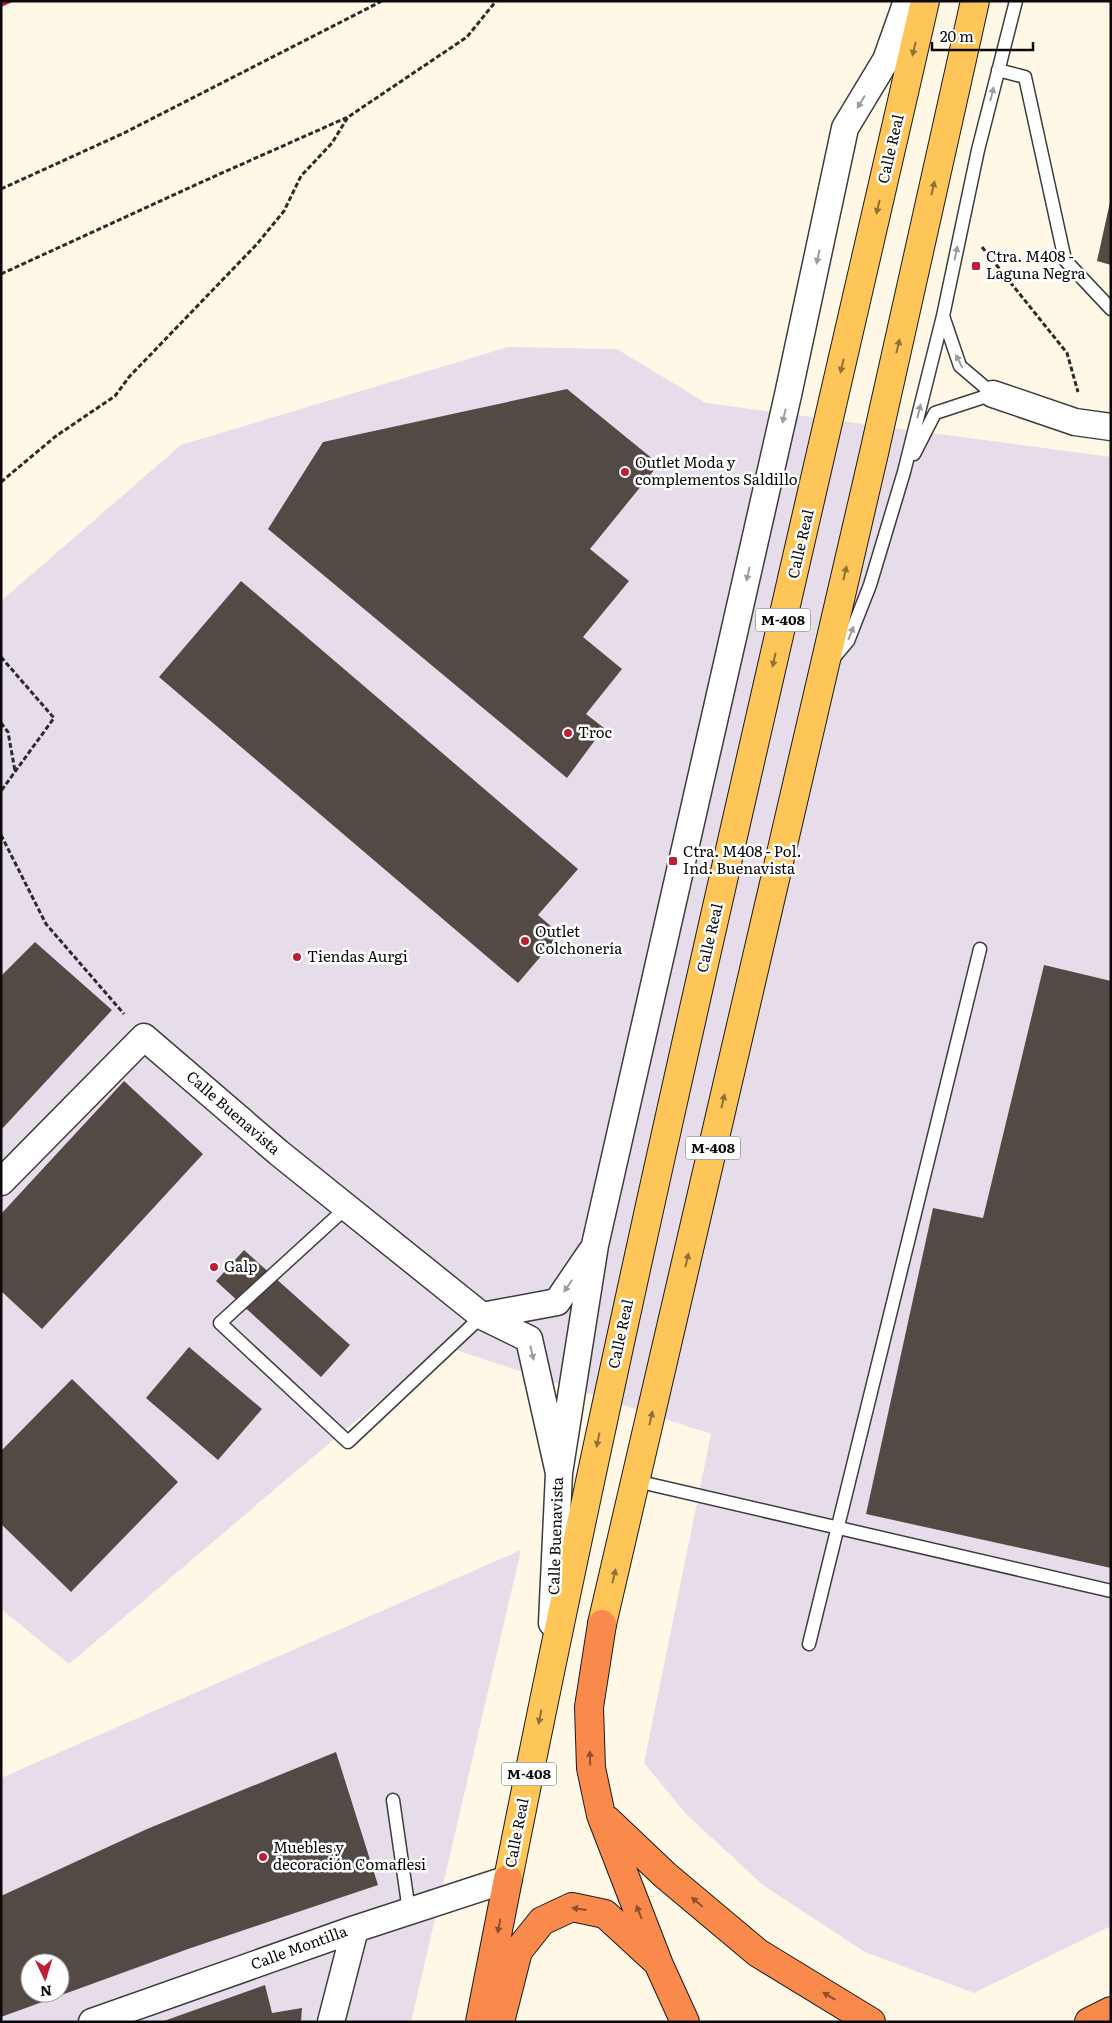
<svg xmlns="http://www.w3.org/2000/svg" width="1112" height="2023" font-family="Literata,serif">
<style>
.industrial{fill:#e7ddea;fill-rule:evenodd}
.building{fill:#534a46;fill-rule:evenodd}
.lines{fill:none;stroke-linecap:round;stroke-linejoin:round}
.service-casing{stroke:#3d3d3d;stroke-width:15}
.minor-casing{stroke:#3d3d3d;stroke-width:29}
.primary-casing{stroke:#1b1b1b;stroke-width:30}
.motorway-casing{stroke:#1b1b1b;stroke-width:30}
.path{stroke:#2c2c2c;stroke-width:3;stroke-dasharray:5 2.5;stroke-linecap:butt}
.service{stroke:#fff;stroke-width:12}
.minor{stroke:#fff;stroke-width:26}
.primary{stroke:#fec659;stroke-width:28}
.motorway{stroke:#fa8a4b;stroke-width:28}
.rail{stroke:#bd1f35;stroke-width:4}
.oneway{fill:#907135}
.oneway2{fill:#9d9d9d}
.oneway3{fill:#8e502e}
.poi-dot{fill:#bd1f35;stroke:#fff;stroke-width:2}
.labels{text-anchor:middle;stroke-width:5;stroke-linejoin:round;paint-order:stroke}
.shield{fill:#fff;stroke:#545454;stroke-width:1}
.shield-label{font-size:14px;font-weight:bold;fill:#0a0a0a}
.street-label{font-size:15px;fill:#0a0a0a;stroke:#fff}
.poi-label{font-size:15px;fill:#0a0a0a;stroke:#fff;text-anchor:start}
</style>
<rect width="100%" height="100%" fill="#fff8e7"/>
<!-- industrial -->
<path class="industrial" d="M508 347 617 349 706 403 1111 457V1926L974 1993 865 1952 764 1886 686 1814 644 1763 711 1434 444 1346 69 1664 1 1609V601L181 445Z
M521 1550 411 2022H1V1778ZM30 1963H60V1993H30Z"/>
<!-- building -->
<path class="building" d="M1110 202H1111V265L1097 261Z
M567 389 659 464 590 549 629 581 583 637 622 669 586 714 604 728 567 778 268 529 323 442Z
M241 581 578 869 538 915 560 934 518 983 159 677Z
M35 942 112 1010 1 1130V976Z
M1044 965 1111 981V1568L866 1514 933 1208 983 1218Z
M124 1081 203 1154 42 1329 1 1291V1214Z
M244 1250 350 1345 321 1377 216 1281Z
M189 1347 262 1409 218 1460 146 1398Z
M72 1379 178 1482 71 1592 1 1524V1451Z
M336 1752 378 1885 188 1949 1 2017V1896L147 1829ZM30 1963H60V1993H30Z
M265 1985 272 2013 302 2008 301 2022H161Z"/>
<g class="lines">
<defs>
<path id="service" d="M998 70 1025 77 1065 260 1111 309
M943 316 960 366 993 394
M914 454 935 413 993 394
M832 660 848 641 870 585 904 472 943 316 978 150 1016 1
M347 1207 220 1323 348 1442 482 1316
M636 1481 1111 1591
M809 1644 980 949
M393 1800 409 1911"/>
<path id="minor" d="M993 394 1075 422 1111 427
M1 1182 144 1037 279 1153 482 1316 529 1339 559 1473 552 1623
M482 1316 557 1302 591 1252
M559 1473 595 1245 788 395 845 128 886 60 907 1
M92 2022 355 1929 508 1879
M331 2022 355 1929"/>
<path id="primary" d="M602 1624 874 453 975 1
M508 1879C633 1250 782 626 925 1"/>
<path id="motorway" d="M602 1624 589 1707 591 1768 601 1815 659 1965 685 2022
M607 1820 665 1875 758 1953 871 2022
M480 2022 508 1879
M500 2022 518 1951 542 1921 572 1907 605 1914 655 1960
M1089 2022 1111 2011"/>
</defs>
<!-- service casing -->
<use href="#service" class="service-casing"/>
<!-- minor casing -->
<use href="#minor" class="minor-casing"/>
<!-- primary casing -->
<use href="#primary" class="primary-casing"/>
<!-- motorway casing -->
<use href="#motorway" class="motorway-casing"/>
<!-- path -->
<path class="path" d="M1 189 124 133 382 1
M982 247 1067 353 1078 392
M1 274 204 181 348 117
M1 482 56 436 115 396 129 377 257 244 284 211 301 176 332 143 348 117 467 37 496 1
M1 657 54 718 1 791
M1 723 8 732 15 771
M1 835 46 924 124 1014"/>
<!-- service -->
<use href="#service" class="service"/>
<!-- minor -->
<use href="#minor" class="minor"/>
<!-- primary -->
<use href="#primary" class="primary"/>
<!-- motorway -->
<use href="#motorway" class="motorway"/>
<!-- rail -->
<path class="rail" d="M1 5 10 1"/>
</g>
<!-- one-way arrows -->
<defs><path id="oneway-solid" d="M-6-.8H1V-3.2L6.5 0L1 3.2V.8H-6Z" transform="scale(1.25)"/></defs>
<g class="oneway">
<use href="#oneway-solid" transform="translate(914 49) rotate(103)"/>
<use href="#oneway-solid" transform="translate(933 188) rotate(-77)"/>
<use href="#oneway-solid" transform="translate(878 207) rotate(103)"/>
<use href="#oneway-solid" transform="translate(898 346) rotate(-77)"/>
<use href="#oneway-solid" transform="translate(842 366) rotate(103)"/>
<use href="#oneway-solid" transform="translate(845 573) rotate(-77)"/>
<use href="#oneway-solid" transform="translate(774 660) rotate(103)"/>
<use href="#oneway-solid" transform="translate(723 1101) rotate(-77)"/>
<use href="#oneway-solid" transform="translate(687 1260) rotate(-77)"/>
<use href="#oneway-solid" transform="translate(651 1418) rotate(-77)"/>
<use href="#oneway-solid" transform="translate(598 1440) rotate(102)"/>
<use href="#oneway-solid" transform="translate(614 1576) rotate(-77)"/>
<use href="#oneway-solid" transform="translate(540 1717) rotate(101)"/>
</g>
<g class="oneway2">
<use href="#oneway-solid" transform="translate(992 94) rotate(-76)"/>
<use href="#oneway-solid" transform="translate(861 102) rotate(121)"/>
<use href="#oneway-solid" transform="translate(956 253) rotate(-78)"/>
<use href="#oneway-solid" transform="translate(818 257) rotate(102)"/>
<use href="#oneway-solid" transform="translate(959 361) rotate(-117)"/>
<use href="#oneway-solid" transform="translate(919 411) rotate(-76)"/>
<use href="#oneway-solid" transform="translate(784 416) rotate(103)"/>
<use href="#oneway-solid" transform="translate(748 574) rotate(103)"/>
<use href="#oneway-solid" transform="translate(851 633) rotate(-68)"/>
<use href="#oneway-solid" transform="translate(568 1286) rotate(124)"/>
<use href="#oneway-solid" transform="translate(532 1353) rotate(77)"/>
</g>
<g class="oneway3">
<use href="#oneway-solid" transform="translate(590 1758) rotate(-92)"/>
<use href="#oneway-solid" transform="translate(697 1902) rotate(-140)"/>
<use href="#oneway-solid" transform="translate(579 1909) rotate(-172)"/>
<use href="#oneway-solid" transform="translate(639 1912) rotate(-111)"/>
<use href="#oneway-solid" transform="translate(499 1926) rotate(101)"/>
<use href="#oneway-solid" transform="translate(829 1996) rotate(-149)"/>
</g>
<!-- markers -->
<g class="poi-dot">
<rect x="971" y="261" width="10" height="10" rx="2.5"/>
<circle cx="625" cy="472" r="5"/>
<circle cx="568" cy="733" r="5"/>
<rect x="668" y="856" width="10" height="10" rx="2.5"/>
<circle cx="525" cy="941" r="5"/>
<circle cx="297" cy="957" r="5"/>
<circle cx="214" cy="1267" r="5"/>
<circle cx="263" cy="1857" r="5"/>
</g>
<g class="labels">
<!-- shield labels -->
<g class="shield">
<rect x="755.5" y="608.5" width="55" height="23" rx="4"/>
<rect x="685.5" y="1136.5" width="55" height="23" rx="4"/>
<rect x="501.5" y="1762.5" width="55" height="23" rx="4"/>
</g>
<g class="shield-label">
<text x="783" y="625">M-408</text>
<text x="713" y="1153">M-408</text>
<text x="529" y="1779">M-408</text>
</g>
<!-- street labels -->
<g class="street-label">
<text transform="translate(891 149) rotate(-77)" y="5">Calle Real</text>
<text transform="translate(801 544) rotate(-77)" y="5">Calle Real</text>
<text transform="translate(710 938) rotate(-77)" y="5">Calle Real</text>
<text transform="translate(233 1113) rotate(41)" y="5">Calle Buenavista</text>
<text transform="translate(621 1334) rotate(-78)" y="5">Calle Real</text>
<text transform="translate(556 1536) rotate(-88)" y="5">Calle Buenavista</text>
<text transform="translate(517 1833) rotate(-79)" y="5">Calle Real</text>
<text transform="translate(299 1948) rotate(-20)" y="5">Calle Montilla</text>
</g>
<!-- poi labels -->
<g class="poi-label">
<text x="986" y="262">Ctra. M408 -<tspan x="986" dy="17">Laguna Negra</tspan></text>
<text x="635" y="468">Outlet Moda y<tspan x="635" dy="17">complementos Saldillo</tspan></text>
<text x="578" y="738">Troc</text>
<text x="683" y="857">Ctra. M408 - Pol.<tspan x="683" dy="17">Ind. Buenavista</tspan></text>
<text x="535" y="937">Outlet<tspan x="535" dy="17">Colchonería</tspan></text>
<text x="307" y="962">Tiendas Aurgi</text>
<text x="224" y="1272">Galp</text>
<text x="273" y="1853">Muebles y<tspan x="273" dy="17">decoración Comaflesi</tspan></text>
</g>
</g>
<!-- border -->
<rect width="1112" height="2023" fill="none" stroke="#0a0a0a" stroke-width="5"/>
<!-- north arrow -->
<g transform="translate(45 1978) rotate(176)"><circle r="24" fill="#ffffff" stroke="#9d9d9d"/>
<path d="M0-4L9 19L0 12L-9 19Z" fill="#bd1f35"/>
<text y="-8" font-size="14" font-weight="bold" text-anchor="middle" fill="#0a0a0a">N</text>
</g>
<!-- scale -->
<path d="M932 42v8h101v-8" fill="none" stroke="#0a0a0a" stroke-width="2.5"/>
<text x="940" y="42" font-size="15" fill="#0a0a0a" stroke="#ffffff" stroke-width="4" paint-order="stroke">20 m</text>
</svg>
